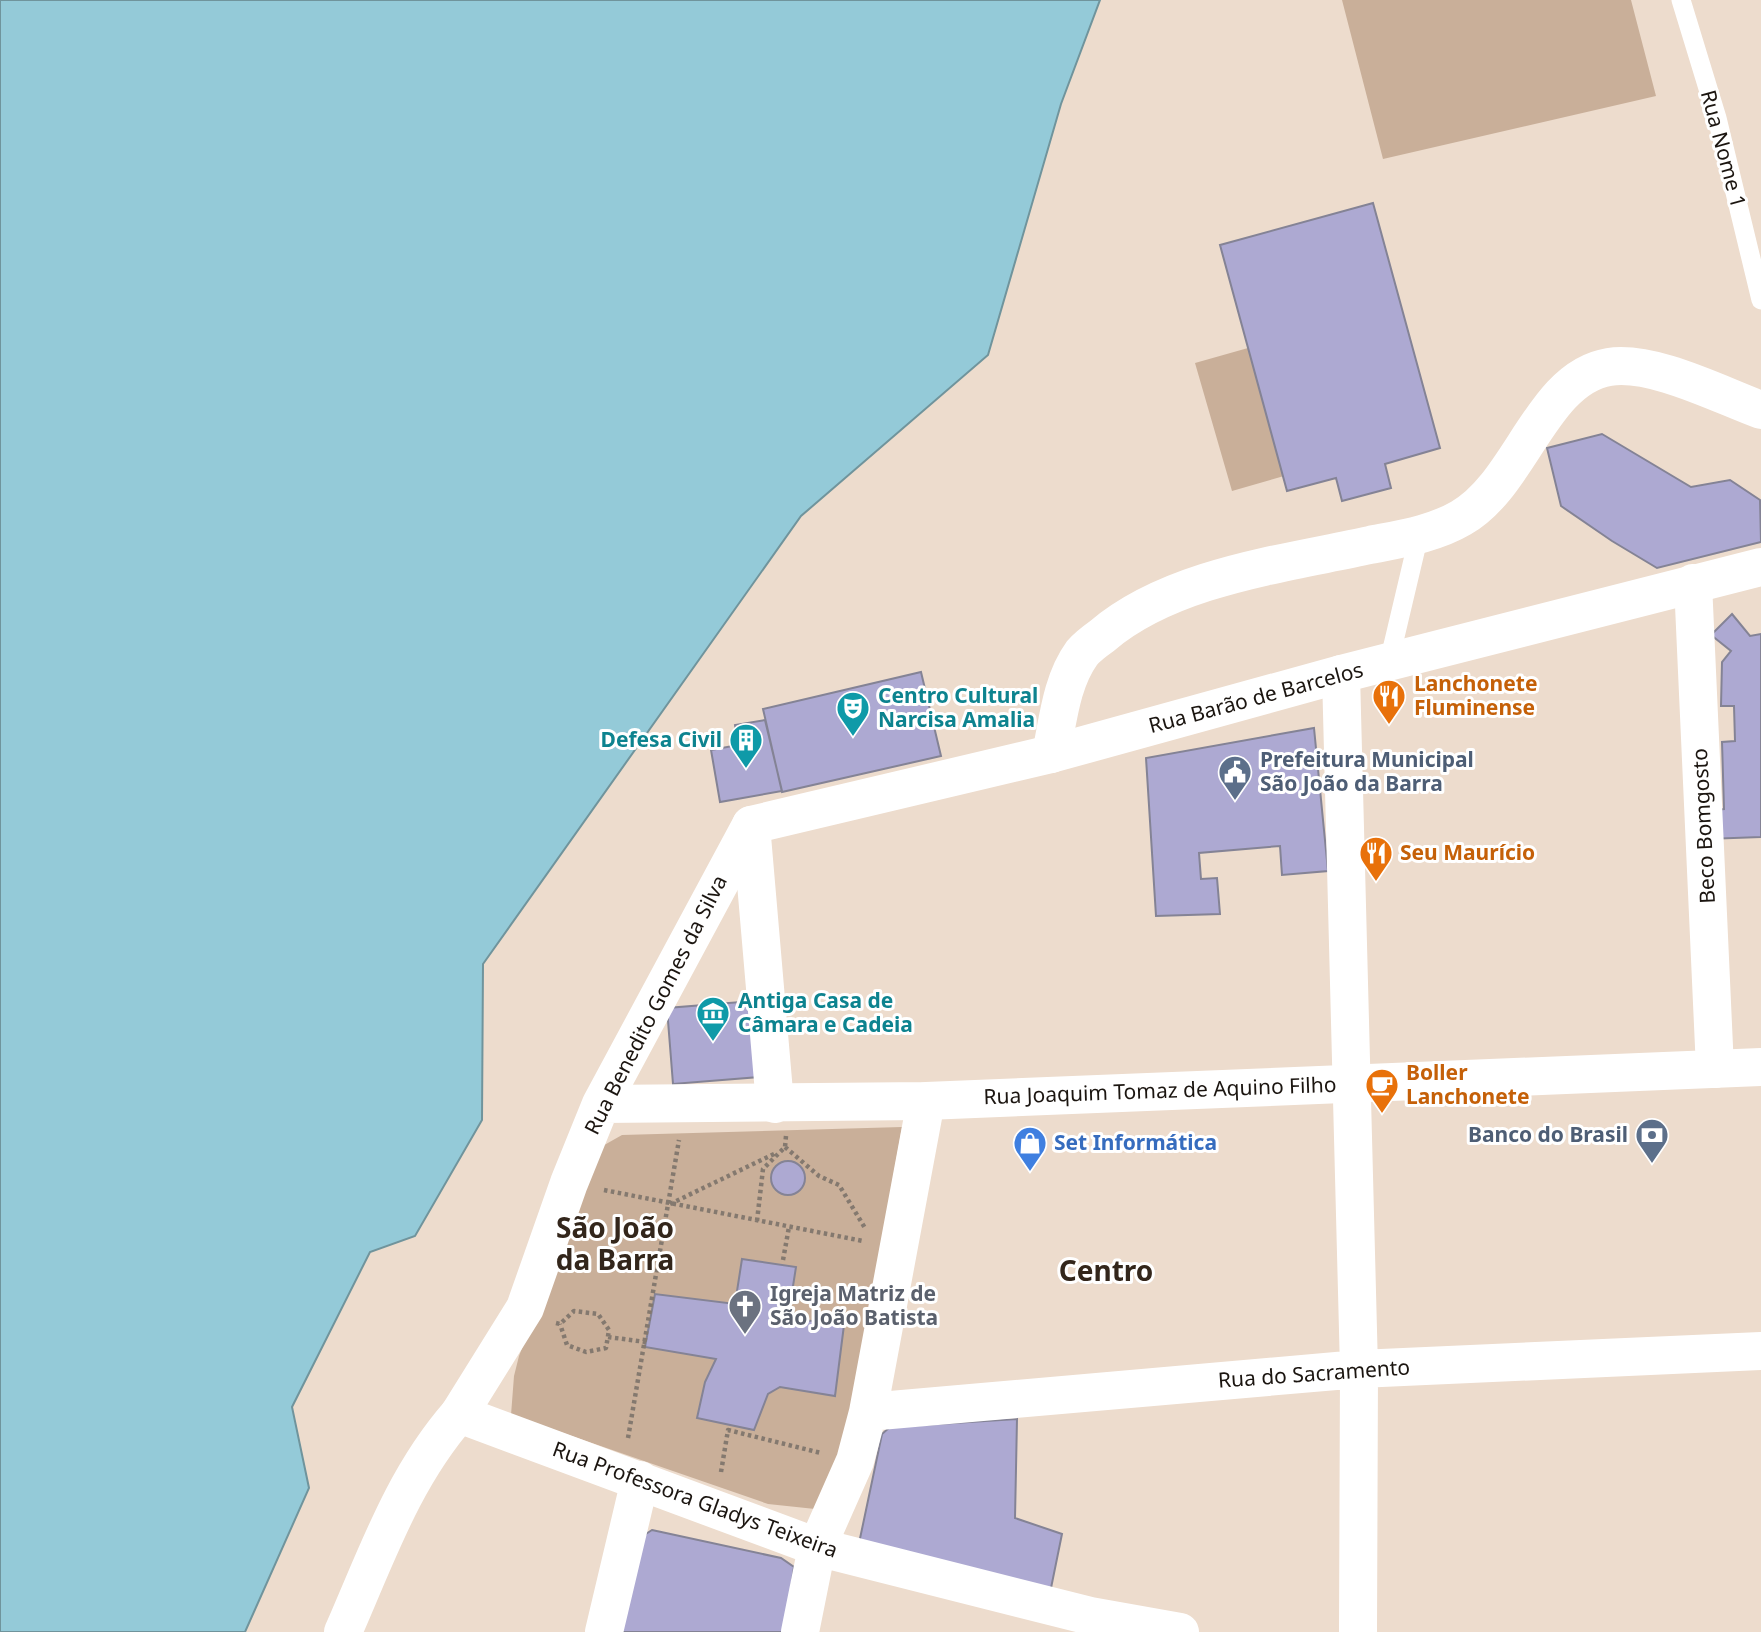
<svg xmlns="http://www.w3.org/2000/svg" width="1761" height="1632" font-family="'Noto Sans',sans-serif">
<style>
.green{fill:#c9af99}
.water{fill:#94cad8;stroke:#70949c;stroke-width:2}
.building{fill:#ada9d2;stroke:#848395;stroke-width:2}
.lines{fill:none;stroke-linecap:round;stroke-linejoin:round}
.path{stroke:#84796f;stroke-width:4.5;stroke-dasharray:3.5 3.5;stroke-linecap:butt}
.lane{stroke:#fff;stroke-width:19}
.street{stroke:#fff;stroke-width:38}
.secondary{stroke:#fff;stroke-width:38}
.labels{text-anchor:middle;stroke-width:6;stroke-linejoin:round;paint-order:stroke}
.street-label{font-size:21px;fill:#1b1510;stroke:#fff}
.food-label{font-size:21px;font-weight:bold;fill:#c56008;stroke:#fff;text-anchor:start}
.culture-label{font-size:21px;font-weight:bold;fill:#0d838f;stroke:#fff;text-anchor:start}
.service-label{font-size:21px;font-weight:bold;fill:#4e5e75;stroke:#fff;text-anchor:start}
.shop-label{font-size:21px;font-weight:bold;fill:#366cbe;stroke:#fff;text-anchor:start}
.worship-label{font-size:21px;font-weight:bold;fill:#5b616d;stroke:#fff;text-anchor:start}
.district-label{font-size:28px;font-weight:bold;fill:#33261b;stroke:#fff}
</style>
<rect width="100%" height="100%" fill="#eddccd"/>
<!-- green -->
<path class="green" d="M1342 0H1631L1656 96 1383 159Z
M1248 348 1284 476 1232 491 1195 363Z
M902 1127 834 1511 768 1504 511 1415 514 1376 519 1356 599 1148 622 1135Z"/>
<!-- water -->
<path class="water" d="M0 0H1100L1061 104 988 355 801 516 483 964 482 1120 415 1236 370 1252 292 1407 309 1488 245 1632H0Z"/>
<!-- building -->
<path class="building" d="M1373 203 1440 448 1385 464 1391 488 1342 501 1336 478 1287 491 1220 245Z
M1602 434 1691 487 1730 480 1760 500 1761 542 1657 568 1612 541 1561 506 1547 448Z
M1732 614 1750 636 1761 634V837L1707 839 1705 811 1724 809 1722 742 1735 741 1734 706H1721L1722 662 1731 651 1711 635Z
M921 672 941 756 782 792 763 709Z
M765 720 782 791 720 802 711 750 738 745 735 725Z
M1314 728 1328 871 1282 875 1280 846 1199 853 1201 879 1217 878 1220 914 1156 916 1146 758Z
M753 1001 759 1077 673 1084 667 1008Z
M771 1178a17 17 0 1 1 34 0a17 17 0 1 1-34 0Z
M742 1259 796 1267 788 1318 844 1325 835 1396 780 1387 768 1394 754 1430 697 1418 705 1382 716 1359 645 1347 655 1294 735 1304Z
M1017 1419 1015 1518 1062 1534 1050 1593 858 1548 882 1434 890 1427Z
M652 1530 781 1558 794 1567 785 1632H604L624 1548Z"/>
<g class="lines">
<!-- path -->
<path class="path" d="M785 1147 819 1176 839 1185 865 1228
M604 1190 863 1241
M670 1204 776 1153
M757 1221 763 1169 785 1147 786 1136
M783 1260 789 1227
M556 1323 560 1324 574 1311 598 1314 609 1330 606 1348 586 1352 567 1345 560 1324
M608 1337 646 1342
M628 1438 679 1140
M721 1472 728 1430 821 1453"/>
<!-- lane -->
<path class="lane" d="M1681 0 1717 118 1761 300
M1389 662 1419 535"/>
<!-- street -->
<path class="street" d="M1693 583 1715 1069
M1341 674 1359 1369 1358 1632
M1051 754C1058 721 1061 682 1082 653 1087 647 1095 641 1102 636 1171 577 1283 564 1370 545 1400 539 1434 534 1461 518 1521 484 1541 378 1609 367 1653 360 1720 395 1761 410
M751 825 775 1104
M868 1412 1359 1369 1761 1351
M817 1547 855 1461 868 1412 926 1101
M343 1632C377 1555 403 1478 459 1414
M604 1632 640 1480"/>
<!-- secondary -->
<path class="secondary" d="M601 1104 926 1101 1761 1067
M800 1632 817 1547
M1180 1632 1090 1616 817 1547 459 1414 525 1308 569 1183 601 1104 751 825 1051 754 1341 674 1761 567"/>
</g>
<!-- icons -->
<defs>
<symbol id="restaurant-pin" viewBox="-11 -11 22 30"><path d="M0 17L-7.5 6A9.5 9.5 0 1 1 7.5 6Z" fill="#e8710a" stroke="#fff"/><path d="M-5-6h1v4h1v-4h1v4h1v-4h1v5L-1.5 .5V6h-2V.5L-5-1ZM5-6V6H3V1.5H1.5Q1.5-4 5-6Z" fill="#fff"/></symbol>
<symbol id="theatre-pin" viewBox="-11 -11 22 30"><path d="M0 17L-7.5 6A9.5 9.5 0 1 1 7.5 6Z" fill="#0f9aa8" stroke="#fff"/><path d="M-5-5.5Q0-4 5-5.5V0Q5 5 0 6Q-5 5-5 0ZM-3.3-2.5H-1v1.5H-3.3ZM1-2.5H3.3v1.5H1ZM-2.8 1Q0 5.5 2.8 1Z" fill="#fff"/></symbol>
<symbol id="building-pin" viewBox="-11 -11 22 30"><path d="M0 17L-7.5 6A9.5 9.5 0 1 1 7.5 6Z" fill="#0f9aa8" stroke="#fff"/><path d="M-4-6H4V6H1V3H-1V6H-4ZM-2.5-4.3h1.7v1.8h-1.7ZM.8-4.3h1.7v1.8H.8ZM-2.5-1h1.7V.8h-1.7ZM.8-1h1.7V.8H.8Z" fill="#fff"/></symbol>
<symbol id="civic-pin" viewBox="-11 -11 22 30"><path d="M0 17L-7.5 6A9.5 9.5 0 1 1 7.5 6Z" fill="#5c6f8a" stroke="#fff"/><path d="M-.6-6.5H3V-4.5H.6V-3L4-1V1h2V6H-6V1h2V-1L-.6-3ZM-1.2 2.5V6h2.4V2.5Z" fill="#fff"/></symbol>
<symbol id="museum-pin" viewBox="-11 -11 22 30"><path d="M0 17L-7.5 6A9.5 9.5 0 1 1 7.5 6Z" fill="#0f9aa8" stroke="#fff"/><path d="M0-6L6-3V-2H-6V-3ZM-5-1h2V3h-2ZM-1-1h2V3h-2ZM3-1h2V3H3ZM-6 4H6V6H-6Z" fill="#fff"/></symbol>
<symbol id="cafe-pin" viewBox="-11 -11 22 30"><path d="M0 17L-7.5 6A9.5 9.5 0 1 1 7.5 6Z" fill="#e8710a" stroke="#fff"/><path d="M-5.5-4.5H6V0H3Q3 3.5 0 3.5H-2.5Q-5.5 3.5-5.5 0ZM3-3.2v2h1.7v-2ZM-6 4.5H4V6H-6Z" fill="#fff"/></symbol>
<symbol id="bank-pin" viewBox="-11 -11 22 30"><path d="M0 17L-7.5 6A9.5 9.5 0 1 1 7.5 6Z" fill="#5c6f8a" stroke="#fff"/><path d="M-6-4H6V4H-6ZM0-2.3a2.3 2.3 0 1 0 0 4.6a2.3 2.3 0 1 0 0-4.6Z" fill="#fff"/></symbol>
<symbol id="shop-pin" viewBox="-11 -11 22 30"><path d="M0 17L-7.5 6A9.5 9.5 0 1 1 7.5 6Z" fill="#3f7fe0" stroke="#fff"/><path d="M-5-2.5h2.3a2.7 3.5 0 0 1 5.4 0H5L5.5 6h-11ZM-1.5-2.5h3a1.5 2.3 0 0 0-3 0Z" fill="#fff"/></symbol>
<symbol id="church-pin" viewBox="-11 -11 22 30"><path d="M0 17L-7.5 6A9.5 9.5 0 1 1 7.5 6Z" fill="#6b7280" stroke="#fff"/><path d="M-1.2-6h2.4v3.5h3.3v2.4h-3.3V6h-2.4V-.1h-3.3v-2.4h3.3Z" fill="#fff"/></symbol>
</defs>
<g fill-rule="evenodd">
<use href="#restaurant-pin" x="1370" y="677" width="38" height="52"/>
<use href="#theatre-pin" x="834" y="689" width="38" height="52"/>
<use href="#building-pin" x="727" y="721" width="38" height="52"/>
<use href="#civic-pin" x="1216" y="753" width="38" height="52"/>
<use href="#restaurant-pin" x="1357" y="834" width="38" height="52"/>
<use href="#museum-pin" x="694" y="994" width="38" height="52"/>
<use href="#cafe-pin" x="1363" y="1066" width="38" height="52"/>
<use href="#bank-pin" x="1633" y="1116" width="38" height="52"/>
<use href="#shop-pin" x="1011" y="1124" width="38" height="52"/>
<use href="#church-pin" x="726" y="1287" width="38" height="52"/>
</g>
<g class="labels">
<!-- street labels -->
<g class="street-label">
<text transform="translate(1723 149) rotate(75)" y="7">Rua Nome 1</text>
<text transform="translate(1256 698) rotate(-15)" y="7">Rua Barão de Barcelos</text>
<text transform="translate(1704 826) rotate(-93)" y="7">Beco Bomgosto</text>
<text transform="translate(656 1005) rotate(-63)" y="7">Rua Benedito Gomes da Silva</text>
<text transform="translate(1160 1091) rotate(-2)" y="7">Rua Joaquim Tomaz de Aquino Filho</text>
<text transform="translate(1314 1374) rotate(-4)" y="7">Rua do Sacramento</text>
<text transform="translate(695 1500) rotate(20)" y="7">Rua Professora Gladys Teixeira</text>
</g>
<!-- food labels -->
<g class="food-label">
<text x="1414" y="691">Lanchonete<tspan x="1414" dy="24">Fluminense</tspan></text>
<text x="1400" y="860">Seu Maurício</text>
<text x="1406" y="1080">Boller<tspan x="1406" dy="24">Lanchonete</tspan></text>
</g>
<!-- culture labels -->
<g class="culture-label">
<text x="878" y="703">Centro Cultural<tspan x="878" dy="24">Narcisa Amalia</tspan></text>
<text x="722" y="747" text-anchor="end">Defesa Civil</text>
<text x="738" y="1008">Antiga Casa de<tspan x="738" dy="24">Câmara e Cadeia</tspan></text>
</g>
<!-- service labels -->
<g class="service-label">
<text x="1260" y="767">Prefeitura Municipal<tspan x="1260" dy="24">São João da Barra</tspan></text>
<text x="1628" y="1142" text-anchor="end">Banco do Brasil</text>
</g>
<!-- shop labels -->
<g class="shop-label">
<text x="1054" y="1150">Set Informática</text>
</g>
<!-- worship labels -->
<g class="worship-label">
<text x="770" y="1301">Igreja Matriz de<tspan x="770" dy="24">São João Batista</tspan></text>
</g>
<!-- district labels -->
<g class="district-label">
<text x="615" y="1238">São João<tspan x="615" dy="32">da Barra</tspan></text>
<text x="1106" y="1281">Centro</text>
</g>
</g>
</svg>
